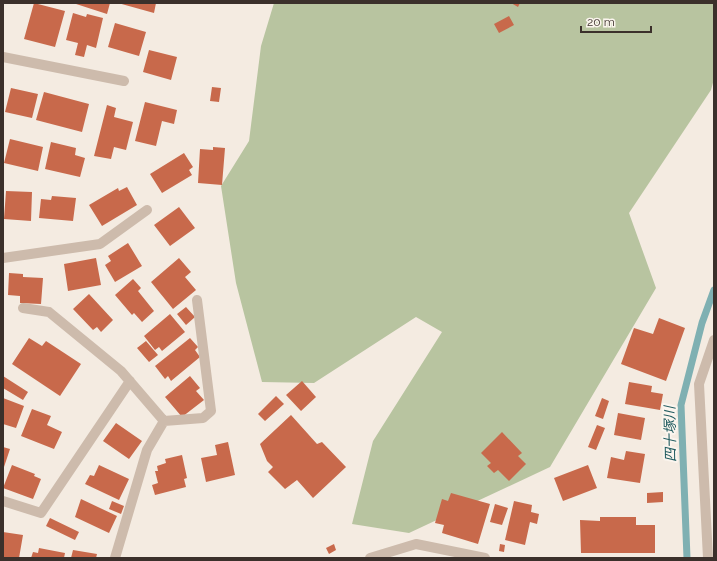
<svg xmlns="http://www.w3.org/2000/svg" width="717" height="561" font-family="Raleway,'Noto Sans JP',sans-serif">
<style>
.green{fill:#b8c4a0}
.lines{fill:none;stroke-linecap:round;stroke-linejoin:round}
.stream{stroke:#7fb0b2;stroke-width:7}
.building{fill:#c8694b}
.minor{stroke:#cdbbac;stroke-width:10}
.labels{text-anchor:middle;stroke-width:4;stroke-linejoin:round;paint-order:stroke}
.water-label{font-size:14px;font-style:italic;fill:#1f5a5e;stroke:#fbf5ee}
</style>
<rect width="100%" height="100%" fill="#f4ebe1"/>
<!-- green -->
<path class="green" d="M274 3H714V79L711 90 629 213 656 288 550 467 409 533 352 524 373 441 442 332 416 317 314 383 262 382 236 283 221 186 249 141 261 46Z"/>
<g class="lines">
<!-- stream -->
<path class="stream" d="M687 558 681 405 702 323 714 290"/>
</g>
<!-- building -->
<path class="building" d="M34 3 65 11 55 47 24 39Z
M73 3H110L107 14Z
M118 3H156L154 13Z
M511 3H520L518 7Z
M73 13 86 17 87 14 103 18 96 48 87 45 84 57 75 55 78 43 66 40Z
M509 16 514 25 499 33 494 24Z
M115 23 146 32 139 56 108 47Z
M149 50 177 57 171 80 143 72Z
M212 87 221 88 219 102 210 101Z
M11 88 38 94 32 118 5 112Z
M44 92 89 104 82 132 36 120Z
M145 102 177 110 174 124 162 121 156 146 135 141Z
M107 105 116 108 114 117 133 122 126 150 114 147 111 159 94 156Z
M10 139 43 147 38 171 4 163Z
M51 142 76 148 75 155 85 158 80 177 45 169Z
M213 147 225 148 222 185 198 183 200 149 213 150Z
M184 153 193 167 189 170 192 175 162 193 150 174Z
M127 187 137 205 102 226 89 205 118 188 119 191Z
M6 191 32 192 31 221 4 219Z
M52 196 76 198 73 221 39 218 41 199 51 200Z
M179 207 195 228 170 246 154 225Z
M128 243 142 266 115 282 105 265 111 261 108 256Z
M96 258 101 285 68 291 64 264Z
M179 258 191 272 185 277 196 290 173 309 151 282Z
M9 273 23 274V277L43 278 41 304 20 303V296L8 295Z
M133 279 141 288 138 291 154 311 142 322 134 313 132 315 115 295Z
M89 294 113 320 101 332 97 327 93 330 73 309Z
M186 307 195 317 186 325 177 314Z
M170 314 185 332 162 351 159 347 155 350 144 336Z
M659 318 685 328 666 381 621 364 634 328 653 334Z
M29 338 42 346 46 341 81 364 60 396 12 364Z
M190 338 198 347 195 350 200 357 171 381 168 376 165 379 155 366Z
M146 341 158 355 149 362 137 348Z
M3 376 28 392 23 400 3 388Z
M190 376 200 388 196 391 204 400 182 417 165 397Z
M302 381 316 397 301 411 286 395Z
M629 382 652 386 651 392 663 394 660 410 625 404Z
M276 396 284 404 265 421 258 414Z
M3 398 24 406 16 428 3 424Z
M602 398 609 401 603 419 595 416Z
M32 409 51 416 47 425 62 432 54 449 21 436Z
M618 413 645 418 641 440 614 435Z
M291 415 317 444 322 442 346 467 313 498 297 480 285 489 268 472 273 467 267 461 260 444Z
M116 423 142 441 129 459 103 441Z
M597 425 605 428 596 450 588 447Z
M502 432 522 453 518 456 526 464 509 481 498 470 494 473 487 466 491 463 481 453Z
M228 442 235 475 206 482 201 458 217 455 215 445Z
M3 447 10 449 3 470Z
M626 451 645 454 640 483 607 478 611 457 624 460Z
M182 455 187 478 184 479 186 487 155 495 152 485 158 483 155 471H158L157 466 166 463 165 459Z
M12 465 35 474 34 476 41 479 33 499 3 488Z
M99 465 129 479 119 500 85 484 90 475 94 476Z
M588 465 597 488 563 501 554 478Z
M663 492V502L647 503V493Z
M451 493 490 504 478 544 442 533 444 525 435 523 442 499 448 501Z
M81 499 117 516 109 533 75 517Z
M112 501 124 506 121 514 109 509Z
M514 501 532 505 531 512 539 514 537 524 530 522 525 545 505 540Z
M495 504 508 508 502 525 490 522Z
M600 517H636V525H655V553H581L580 520 600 521Z
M50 518 79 532 75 540 46 526Z
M3 532 23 535 19 558H3Z
M334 544 336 550 329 554 326 548Z
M500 544 505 545 504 552 499 551Z
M39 548 65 553 64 558H31L33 552 38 553Z
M73 550 97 554 96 558H71Z"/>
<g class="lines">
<!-- minor -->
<path class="minor" d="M3 57 124 81
M3 258 100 244 147 210
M23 308 49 312 121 371 164 421 147 450 115 558
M164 421 203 418 211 411 197 300
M3 501 41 513 130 381
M370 558 416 544 485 558
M708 558 699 384 714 340"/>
</g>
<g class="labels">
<!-- water labels -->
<g class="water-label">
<text transform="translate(670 434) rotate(-91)" y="5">四十塚川</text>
</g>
</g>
<!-- border -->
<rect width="717" height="561" fill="none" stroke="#3b302b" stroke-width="8"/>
<!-- scale -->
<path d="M581 26v6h70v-6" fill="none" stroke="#3b302b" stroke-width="2"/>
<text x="587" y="26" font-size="12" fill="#3b302b" stroke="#fbf5ee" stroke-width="3" paint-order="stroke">20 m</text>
</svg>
